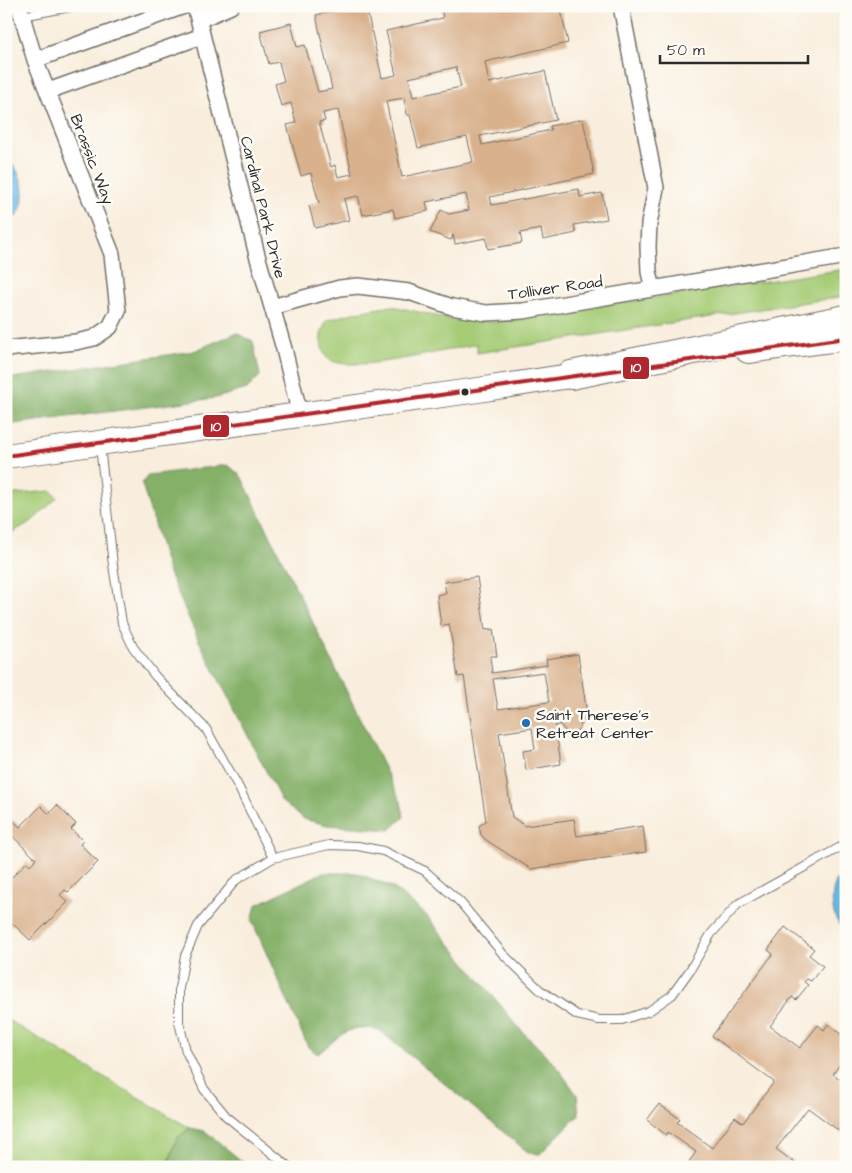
<svg xmlns="http://www.w3.org/2000/svg" width="852" height="1173" font-family="'Architects Daughter',sans-serif">
<style>
.green{fill:#a6cc76;stroke:#687c50}
.forest{fill:#84b067;stroke:#586e49}
.water{fill:#67b8e2;stroke:#497286}
.building{fill:#d9b18c;fill-rule:evenodd}
.lines{fill:none;stroke-linecap:round;stroke-linejoin:round}
.lane-casing{stroke:#736f69;stroke-width:10}
.street-casing{stroke:#736f69;stroke-width:18}
.primary-casing{stroke:#736f69;stroke-width:26}
.highway-casing{stroke:#736f69;stroke-width:30}
.lane{stroke:#fff;stroke-width:8}
.street{stroke:#fff;stroke-width:15}
.primary{stroke:#fff;stroke-width:24}
.highway{stroke:#fff;stroke-width:28}
.bus-1-casing{stroke:#fdfcf7;stroke-width:8}
.bus-1{stroke:#af272f;stroke-width:4}
.bus-dot{fill:#2b2b2b;stroke:#fdfcf7;stroke-width:2}
.poi-dot{fill:#1f6fb2;stroke:#fdfcf7;stroke-width:2}
.labels{text-anchor:middle;stroke-width:5;stroke-linejoin:round;paint-order:stroke}
.street-label{font-size:16px;fill:#2b2b2b;stroke:#fdfcf7}
.poi-label{font-size:16px;fill:#2b2b2b;stroke:#fdfcf7;text-anchor:start}
.line-badge{stroke:#fdfcf7;stroke-width:2}
.badge-label{font-size:14px;text-anchor:middle;font-weight:bold;fill:#fff}
</style>
<rect width="100%" height="100%" fill="#fdfcf7"/>
<filter id="ink" filterUnits="userSpaceOnUse"><feTurbulence type="fractalNoise" baseFrequency=".02" numOctaves="2"/><feDisplacementMap in="SourceGraphic" scale="10" xChannelSelector="R" yChannelSelector="G"/><feConvolveMatrix kernelMatrix="1 2 1 2 8 2 1 2 1" color-interpolation-filters="sRGB"/></filter>
<filter id="wash" filterUnits="userSpaceOnUse"><feTurbulence type="fractalNoise" baseFrequency=".0096" numOctaves="4" result="noise"/><feDisplacementMap in="SourceGraphic" scale="20" xChannelSelector="R" yChannelSelector="G"/><feGaussianBlur stdDeviation="1.12" result="paint"/><feColorMatrix in="noise" values="0 0 0 0 0 0 0 0 0 0 0 0 0 0 0 0 0 1.4 0 .05"/><feComposite in="paint" operator="in"/></filter>
<g filter="url(#wash)">
<rect width="100%" height="100%" fill="#f9eedd"/>
<!-- green -->
<path class="green" d="M846 269V296L477 353V344C445 350 359 372 332 361 323 358 320 343 321 335 322 330 325 325 327 320L357 312 392 306 453 320 493 322Z
M51 491 57 498 32 521 6 536V495Z
M6 1019 190 1128 177 1138 167 1167H6Z"/>
<!-- forest -->
<path class="forest" d="M236 333 253 341 260 376 247 389 216 398 6 425V379L194 351Z
M228 465 241 476 401 802 404 817 390 830 327 825 304 819 282 802 199 641 168 571 142 484 148 475Z
M322 873H357L392 887 426 915 520 1029 555 1064 577 1095 579 1115 540 1154 529 1153 379 1030C348 1023 340 1036 318 1054L308 1047 252 921 256 905Z
M190 1128 205 1131 249 1167H167L177 1138Z"/>
<!-- water -->
<path class="water" d="M6 160C23 168 28 199 18 214 15 218 10 222 6 226Z
M846 874V931C830 919 830 897 836 881Z"/>
<g id="blocks">
<!-- building -->
<path class="building" d="M356 6H366L382 78 396 75 386 31 443 18 441 6H560L568 43 485 62 489 83 545 71 556 120 480 136 482 145 551 130 550 126 583 119 594 174 490 197 492 205 579 189 580 197 602 193 607 219 574 225 576 233 543 240 541 229 520 233 522 243 488 249 486 238 455 244 453 235 451 240 430 232 441 210 449 214 469 210 466 194 426 202 428 211 395 218 393 209 363 215 358 196 344 199 349 220 315 228 309 206 319 203 311 173 301 176 287 125 296 123 291 103 281 106 275 84 284 81 279 62 269 64 260 31 291 23 297 47 305 45 318 92 332 89 316 15ZM456 67 461 87 413 97 409 78ZM404 98 407 115H410L418 148 467 137 473 162 402 177 386 101ZM338 110 352 174 338 177 335 165 331 167 319 122 325 121 323 113Z
M477 577 485 630 493 629 497 656H490L492 673 547 665 546 659 578 654 588 720 581 721V725L577 731 570 733 564 730 560 724 555 725 561 764 526 770 523 751 535 749 532 728 499 733 512 817 525 826 574 819 577 836 643 826 646 852 531 869 486 840 481 835 479 826 486 821 464 676 458 677 449 624 441 626 437 595 446 593 444 582ZM544 672 549 702 498 709 493 679Z
M57 805 76 824 71 829 83 841 80 844 98 862 68 892 65 890 60 895 68 902 30 940 13 924 6 930V883L27 862 30 865 36 859 6 830V814L20 827 41 806 49 814Z
M785 927 814 949 809 955 823 966 811 981 807 979 804 982 808 985 796 1000 792 997 770 1026 800 1048 818 1025 824 1030 828 1024 846 1038V1056L833 1074 846 1084V1136L808 1108 776 1149 795 1163 792 1167H685L696 1152 668 1132 666 1135 647 1120 659 1104 680 1119 677 1122 712 1148 735 1117 743 1123 774 1082 712 1036 773 954 768 950Z
M846 1148V1158L841 1154Z"/>
</g>
</g>
<g filter="url(#ink)">
<use href="#blocks" fill-opacity="0" stroke="#736f69" stroke-width="1"/>
<g class="lines">
<defs>
<path id="lane" d="M22 16 76 6
M100 445 113 565 122 623 133 647 155 676 206 729 238 786 273 858
M289 1167 226 1116 204 1089 186 1051 179 1022V988L185 956 198 926 236 880 273 858 329 845 358 846 383 851 425 871 460 902 503 954 540 990 577 1015 599 1020H622L649 1011 672 995 690 970 711 934 738 904 846 844"/>
<path id="street" d="M195 6 257 255 284 349 300 415
M621 6 656 188 649 224 648 246 649 272 653 289
M199 20 231 6
M35 60 184 6
M48 91 202 36
M272 307 340 288 358 286 409 292 452 307 486 313 523 311 846 256
M6 349 76 342 94 338 110 327 118 311 112 254 35 60 19 6"/>
<path id="primary" d="M748 351 846 338
M6 456 478 390 589 373"/>
<path id="highway" d="M571 375 846 319"/>
</defs>
<!-- lane casing -->
<use href="#lane" class="lane-casing"/>
<!-- street casing -->
<use href="#street" class="street-casing"/>
<!-- primary casing -->
<use href="#primary" class="primary-casing"/>
<!-- highway casing -->
<use href="#highway" class="highway-casing"/>
<!-- lane -->
<use href="#lane" class="lane"/>
<!-- street -->
<use href="#street" class="street"/>
<!-- primary -->
<use href="#primary" class="primary"/>
<!-- highway -->
<use href="#highway" class="highway"/>
<defs>
<path id="bus-1" d="M6 456 846 338"/>
</defs>
<!-- bus-1 casing -->
<use href="#bus-1" class="bus-1-casing"/>
<!-- bus-1 -->
<use href="#bus-1" class="bus-1"/>
</g>
</g>
<!-- markers -->
<circle class="bus-dot" cx="465" cy="392" r="4.5"/>
<circle class="poi-dot" cx="526" cy="723" r="5"/>
<g class="labels">
<!-- street labels -->
<g class="street-label">
<text transform="translate(93 159) rotate(69)" y="6">Brassic Way</text>
<text transform="translate(264 207) rotate(76)" y="6">Cardinal Park Drive</text>
<text transform="translate(555 287) rotate(-8)" y="6">Tolliver Road</text>
</g>
<!-- poi labels -->
<g class="poi-label">
<text x="536" y="720">Saint Therese's<tspan x="536" dy="18">Retreat Center</tspan></text>
</g>
</g>
<g class="line-badge">
<rect x="622" y="356" width="28" height="24" rx="5" fill="#af272f"/>
<rect x="202" y="414" width="28" height="24" rx="5" fill="#af272f"/>
</g>
<g class="badge-label">
<text x="636" y="372">10</text>
<text x="216" y="431">10</text>
</g>
<!-- margin -->
<rect width="852" height="1173" fill="none" stroke="#fdfcf7" stroke-width="25"/>
<!-- scale -->
<path d="M660 55v8h148v-8" fill="none" stroke="#2b2b2b" stroke-width="2.5"/>
<text x="667" y="55" font-size="15" fill="#2b2b2b" stroke="#fdfcf7" stroke-width="4" paint-order="stroke">50 m</text>
</svg>
